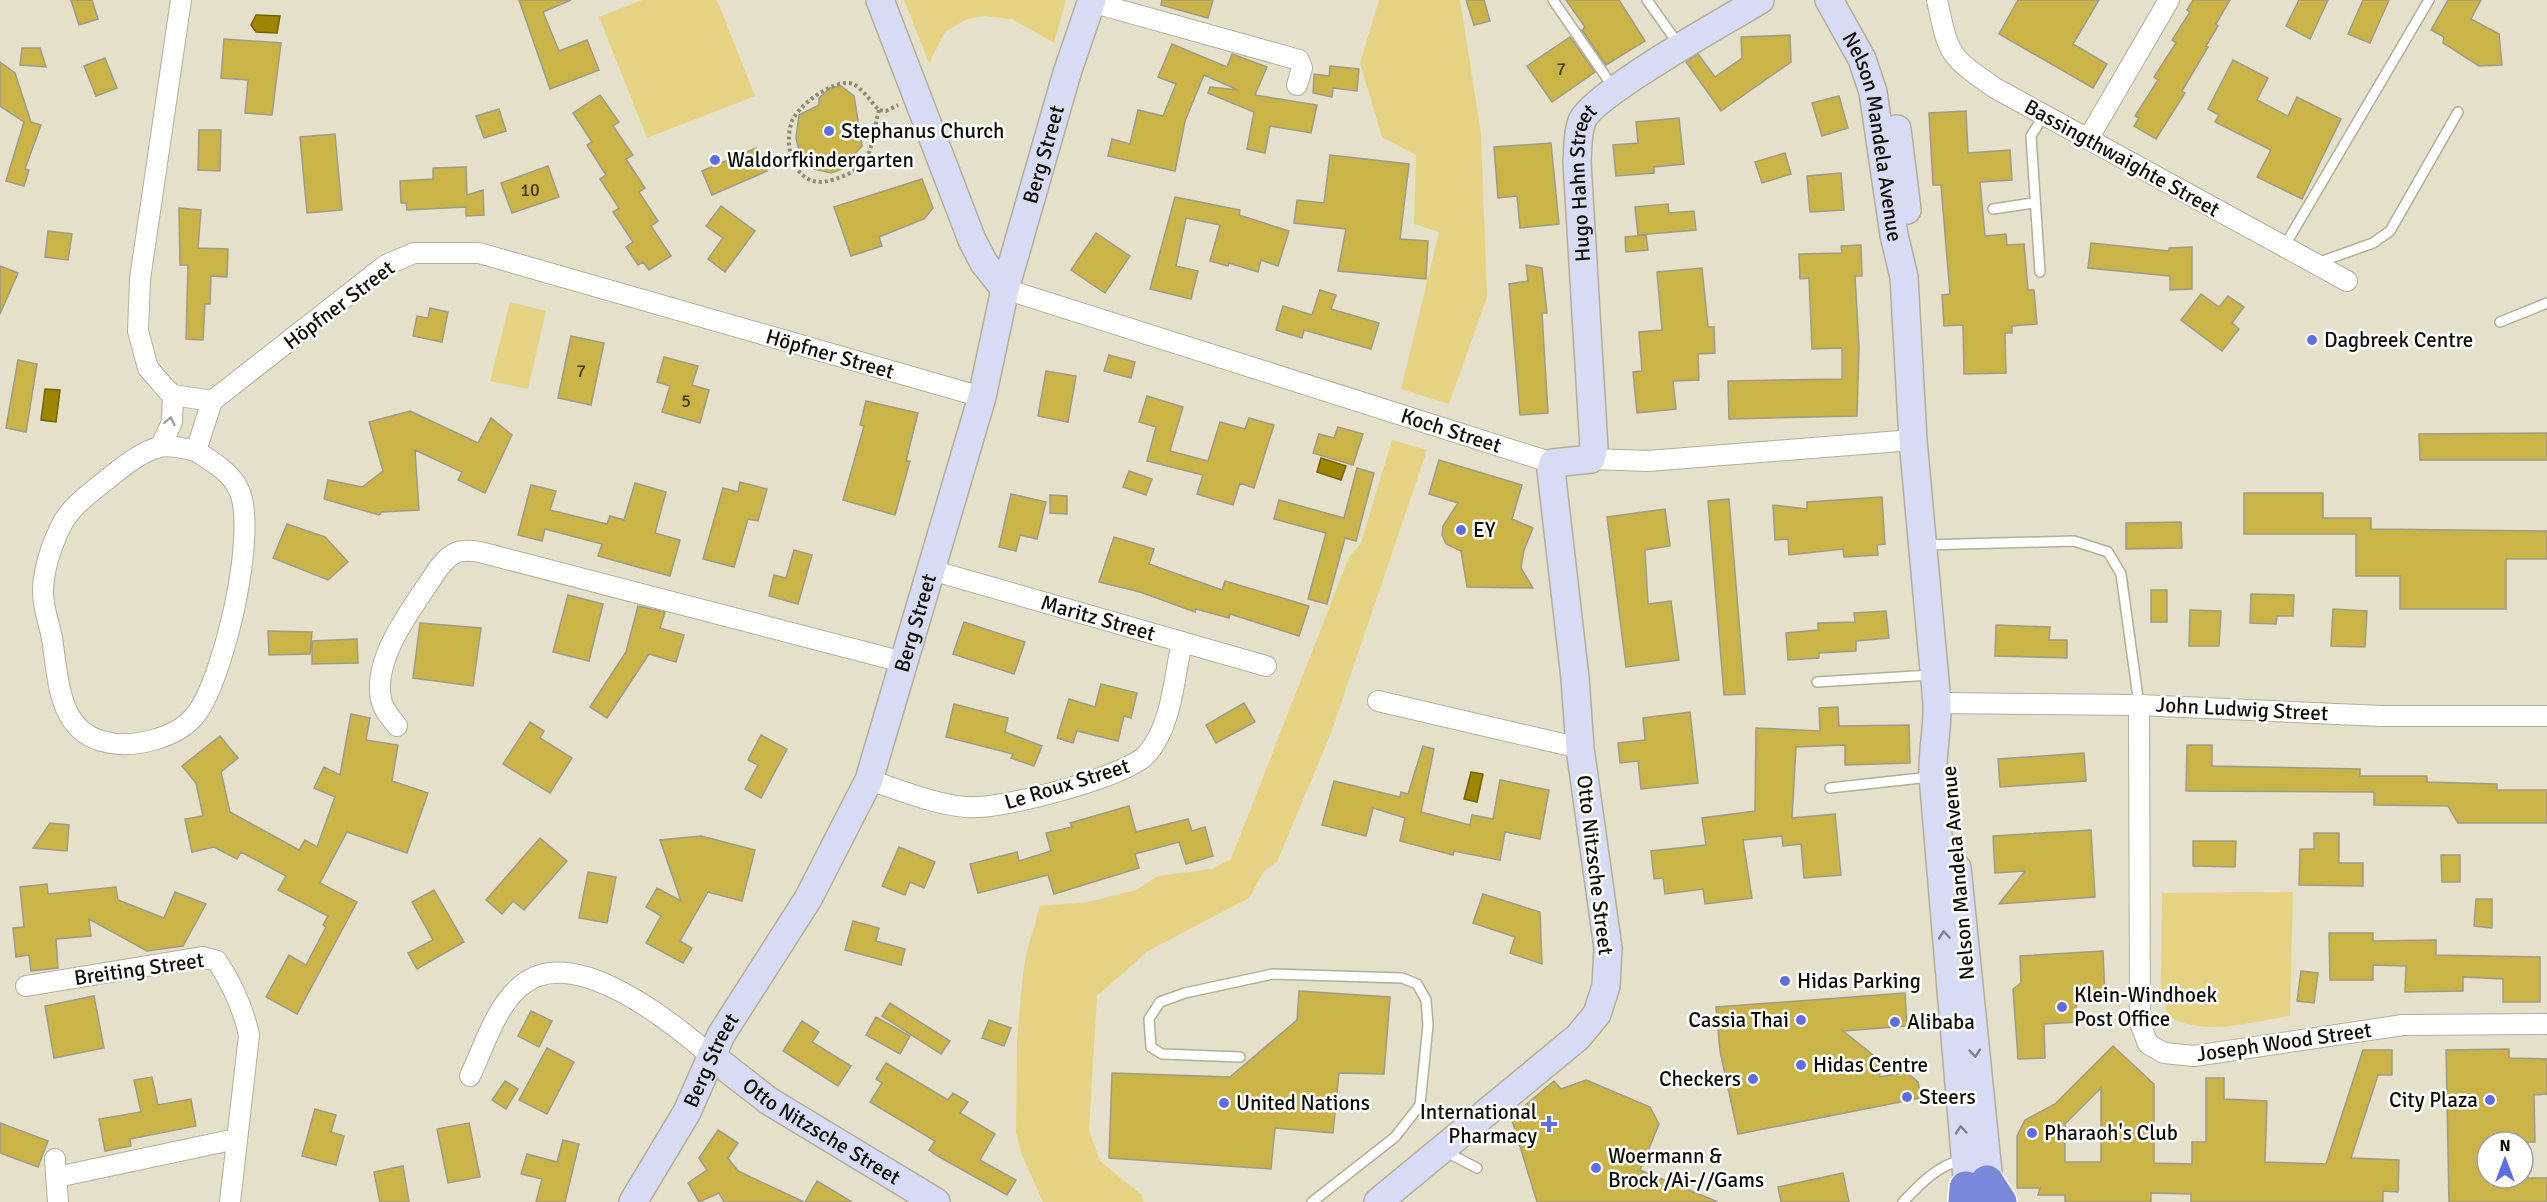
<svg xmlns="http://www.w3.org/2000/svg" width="2547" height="1202" font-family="Signika,sans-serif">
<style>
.green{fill:#e5d383}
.water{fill:#9e8600;stroke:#746302;stroke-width:1.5}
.building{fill:#cab347;stroke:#9f9b86;stroke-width:1.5;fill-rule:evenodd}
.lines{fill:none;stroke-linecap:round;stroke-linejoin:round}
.lane-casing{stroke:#b2ae98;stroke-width:12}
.street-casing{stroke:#b2ae98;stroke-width:22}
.secondary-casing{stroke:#b2ae98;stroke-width:30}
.highway-casing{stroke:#fff;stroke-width:36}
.path{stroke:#8e8a7a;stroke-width:4;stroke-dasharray:3 3;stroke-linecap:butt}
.lane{stroke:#fff;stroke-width:9}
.street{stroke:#fff;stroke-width:20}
.secondary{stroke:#d7dbf4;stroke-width:27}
.highway{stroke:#7988db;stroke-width:33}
.oneway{stroke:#a09f9c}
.oneway2{stroke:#7e808a}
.poi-dot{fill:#5f6de4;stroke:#fff;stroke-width:2}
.labels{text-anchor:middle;stroke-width:5;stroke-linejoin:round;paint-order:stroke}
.number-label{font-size:18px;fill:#3f3918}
.poi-label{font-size:21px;fill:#111008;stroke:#fff;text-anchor:start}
.street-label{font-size:21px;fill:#111008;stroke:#fff}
</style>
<rect width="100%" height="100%" fill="#e5e0ca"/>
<!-- green -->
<path class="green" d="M642 0H717L755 96 647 138 599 17Z
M904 0H1066L1054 43 1012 19 985 16 967 19 945 32 929 63Z
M1379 0H1460L1481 133 1487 297 1449 404 1401 389 1439 232 1414 224 1416 155 1382 137 1360 63Z
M510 302 546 311 528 389 490 381Z
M1392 440 1427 450 1331 733 1277 862 1264 871 1249 898 1148 951 1097 996 1089 1130 1100 1161 1142 1195 1143 1202H1043L1022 1155 1016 1133 1017 1041 1022 982 1026 955 1040 906 1088 902 1136 890 1158 876 1212 869 1231 859 1349 557 1361 543Z
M2293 892 2290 1016C2250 1022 2207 1037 2169 1017L2161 995 2162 893Z"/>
<!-- water -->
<path class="water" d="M256 15 280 16 277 33 256 32 251 25Z
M45 389 60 390 56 422 41 420Z
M1321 458 1346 466 1341 480 1317 472Z
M1471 772 1483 774 1477 802 1464 799Z"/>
<!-- building -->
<path class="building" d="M71 0H92L98 19 79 25Z
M519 0H571L543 12 559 51 587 40 599 70 550 89Z
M1162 0H1213L1208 18 1161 5Z
M1466 0H1484L1490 21 1474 25Z
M1566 0H1619L1645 41 1606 65 1582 30 1585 27Z
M2018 0H2099L2073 44 2107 64 2093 88 1999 34Z
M2193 0H2230L2216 24 2218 26 2206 46 2208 47 2182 91 2185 93 2156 139 2134 126 2139 118 2135 116 2158 80 2154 77 2176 43 2172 40 2190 12 2187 10Z
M2299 0H2328L2310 39 2286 26Z
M2363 0H2389L2370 43 2348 34Z
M2448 0H2481L2471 19 2499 34 2502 65 2479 66 2443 43 2444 37 2431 30Z
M1790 35 1791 62 1721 111 1686 62 1698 54 1715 77 1742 58 1741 37Z
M1570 37 1595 72 1552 102 1527 66Z
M224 39 281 43 272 115 245 113 248 80 221 78Z
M1172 44 1227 67 1232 54 1267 67 1255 95 1317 105 1311 133 1270 126 1265 153 1247 149 1254 112 1208 93 1210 87 1238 90 1204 75 1185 121 1175 171 1108 156 1112 139 1130 144 1138 110 1163 116 1176 84 1158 77Z
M22 48H40L46 67 20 65Z
M105 58 117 88 96 96 84 66Z
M2233 60 2268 78 2257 100 2288 116 2297 97 2341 119 2302 199 2257 177 2271 150 2215 122 2219 115 2208 109Z
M0 62 15 73 31 122 41 125 25 169 29 170 24 186 6 181 24 122 0 106Z
M1330 66 1359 69 1357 91 1333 88 1332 97 1313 93 1314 74 1329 76Z
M841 86 854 96 862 146 855 154 848 157V167L831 173 814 169 802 163 796 138 799 115 819 105V98L830 88Z
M600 95 619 122 613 126 633 155 626 159 645 188 639 192 658 221 651 226 671 256 649 270 643 262 638 265 626 247 633 242 613 212 619 208 600 179 606 175 587 145 592 142 573 113Z
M1839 96 1848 128 1822 136 1812 103Z
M499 109 506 131 484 138 476 116Z
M1966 111 1968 153 2010 150 2012 180 1980 182 1985 236 2006 234 2007 245 2024 244 2028 290H2034L2037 324 2012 326V333H2005L2006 373 1964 374 1963 325 1944 326 1942 295 1950 294 1941 185H1933L1929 113Z
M1679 118 1684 164 1654 167V173L1616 176 1613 145 1638 143 1636 122Z
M199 130H221L220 171 198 170Z
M335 134 342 210 307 213 300 137Z
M1551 143 1559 224 1520 228 1517 196 1498 198 1494 147Z
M756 148 767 171 712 195 702 171Z
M1785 153 1791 174 1762 183 1755 162Z
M1330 155 1409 164 1400 239 1428 241 1426 279 1338 271 1346 229 1294 223 1297 200 1324 203Z
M548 166 559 197 512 213 501 183Z
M466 167 467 195 483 190 484 215 466 216V207L407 210 406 203H401L400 181 433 179V168Z
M1841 173 1844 210 1810 212 1807 176Z
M922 179 933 208 924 219 879 237 882 246 851 256 834 207Z
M1175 197 1240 210 1239 215 1289 231 1278 266 1261 260 1258 272 1229 263 1228 266 1210 261 1220 225 1186 218 1176 266 1198 271 1191 299 1150 289Z
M1668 204 1669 213 1694 211 1696 230 1638 235 1635 207Z
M721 206 755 231 725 272 708 259 723 238 706 226Z
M179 208 201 210 198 248 228 249 227 277 211 276 210 304H205L203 340 186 339 188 265H180Z
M48 231 72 234 68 260 45 257Z
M1096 233 1130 256 1105 293 1071 270Z
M1646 235 1648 250 1626 252 1625 237Z
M2091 243 2169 251V248L2192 247V289L2170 290V276L2088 268Z
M1861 245 1862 276H1855L1859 347 1857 416 1729 419 1728 381 1842 379V348L1812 349 1809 278 1800 279 1799 254 1842 253 1841 246Z
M1526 265 1542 268 1547 313H1542L1548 413 1520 415 1509 284 1528 281Z
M0 266 18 273 0 314Z
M1702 268 1708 327H1714L1715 353 1698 354 1699 380 1673 381 1676 409 1637 413 1633 372 1642 371 1639 332 1662 330 1657 272Z
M1320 290 1336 295 1331 309 1379 323 1371 349 1304 330 1302 338 1276 330 1283 306 1312 315Z
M2201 294 2219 307 2228 296 2244 307 2232 323 2239 329 2222 351 2181 320Z
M430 308 448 312 442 342 413 336 417 316 428 318Z
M571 336 604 343 591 405 558 398Z
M1109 355 1135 362 1131 378 1104 371Z
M664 357 698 366 692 385 709 390 700 423 662 412 670 386 657 382Z
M18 360 37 364 26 432 6 428Z
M1046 371 1076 376 1068 422 1038 416Z
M1147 396 1183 407 1170 451 1208 461 1220 422 1245 429 1249 418 1274 425 1254 488 1240 483 1233 505 1197 494 1203 475 1147 461 1156 427 1139 422Z
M866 401 918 413 906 461H910L895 515 843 500 864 426 860 425Z
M410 411 478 443 491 418 512 435 485 493 458 480 462 472 415 450 419 510 382 512 379 515 324 499 328 480 362 487 383 471 369 422Z
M1338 427 1363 434 1353 465 1313 453 1319 434 1334 438Z
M2547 433V460H2420L2419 434Z
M1439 460 1522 485 1512 519 1533 528 1524 550 1521 568 1533 588 1467 587 1461 551 1446 544 1442 535 1443 526 1458 503 1429 494Z
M1357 468 1374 473 1356 541 1345 538 1327 604 1308 599 1326 533 1274 519 1279 500 1344 518Z
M1129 471 1152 479 1146 495 1123 487Z
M740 482 767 489 758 521 748 519 734 567 703 559 723 488 738 492Z
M635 483 666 492 655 533 680 540 670 576 598 556 602 544 545 529 542 541 518 535 531 485 556 491 550 510 607 524 610 516 624 520Z
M2244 493H2323V518H2371V529L2547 531V559H2506V609H2400V576H2356V534H2244Z
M1011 494 1046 502 1037 539 1020 535 1016 551 999 547Z
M1050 495 1067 496V514L1050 513Z
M1882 497 1885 544 1877 545 1878 555 1844 557 1843 549 1789 555 1788 539 1775 540 1773 505 1807 509V502Z
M1729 499 1745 694 1724 695 1708 501Z
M1665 509 1670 546 1645 550 1648 604 1671 601 1679 660 1626 667 1607 517Z
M2181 522 2182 548 2126 549V523Z
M287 524 325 537 348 562 328 580 273 558Z
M1114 537 1154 549 1149 564 1222 590 1225 581 1309 606 1299 636 1230 614 1229 618 1196 609 1195 612 1140 592 1099 582Z
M794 550 812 555 798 604 769 596 774 575 786 578Z
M2151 590H2167V622H2151Z
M2251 594 2294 595 2293 616H2277L2276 624 2250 623Z
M568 595 603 604 589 661 553 652Z
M638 606 665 612 660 628 684 635 676 662 649 654 607 718 590 707 626 652Z
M2333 609 2367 611 2365 647 2331 646Z
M2190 610 2221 611 2219 646H2189Z
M1886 611 1889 638 1856 641V651L1819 653V658L1788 660 1786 633 1818 630V623L1855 622 1854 613Z
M964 622 1025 642 1014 674 953 654Z
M420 623 481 628 473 686 413 678Z
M1996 625 2050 627 2049 640H2067V658L1995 656Z
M268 631 312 632 310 654 269 655Z
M357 639 358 663 312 664V641Z
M1101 684 1137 693 1131 718 1124 716 1118 741 1077 731 1073 743 1057 738 1069 699 1095 707Z
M1244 703 1255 722 1216 743 1206 725Z
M954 704 1008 718 1005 732 1042 746 1034 766 1011 758 1013 754 946 737Z
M1838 707 1839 726 1909 725 1910 763 1845 765V745L1796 747 1792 818 1835 814 1841 875 1804 878 1801 844 1783 846 1782 836 1743 840 1752 898 1705 904 1703 889 1665 894 1663 878 1654 879 1651 851 1706 845 1702 818 1755 811 1756 728 1820 731 1819 708Z
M1690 712 1698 783 1641 789 1638 761 1620 763 1618 743 1645 740 1643 718Z
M351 714 370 718 366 740 398 745 392 781 428 793 407 853 347 832 320 883 357 902 297 1014 266 997 289 955 306 965 326 927 323 925 328 916 278 890 286 876 241 852 237 859 214 847 192 852 185 819 203 816 196 783 182 766 220 736 238 758 221 772 230 812 299 850 305 840 317 847 335 797 314 788 324 767 340 775Z
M530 722 544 731 540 738 572 758 550 793 503 764Z
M761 735 787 749 761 798 745 789 758 765 748 760Z
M2187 745H2212V766L2360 769V776H2427V782L2497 784V790H2547V823H2458L2448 806 2374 805V792L2186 791Z
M1423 746 1434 749 1421 812 1470 825 1472 815 1493 819 1500 780 1549 790 1540 839 1505 832 1500 860 1454 851 1453 855 1400 841 1405 818 1373 808 1366 836 1322 825 1334 781 1400 797 1401 792 1408 794Z
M2084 753 2086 781 2000 787 1998 759Z
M1129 806 1136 832 1188 819 1192 831 1205 827 1213 856 1186 864 1179 842 1135 854 1139 868 1054 894 1048 875 978 893 970 864 1017 852 1019 861 1051 851 1046 833 1072 827 1070 823Z
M50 823 69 825 67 851 33 848Z
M2091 830 2095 897 1999 904 2025 871 1995 873 1993 836Z
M2314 833H2339V863H2363V886L2299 885 2300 849H2314Z
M701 836 755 850 742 901 708 892 680 941 692 948 683 963 646 943 661 916 646 907 657 888 681 901 660 840Z
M540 838 567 861 524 910 513 901 502 914 486 900Z
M2193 841H2236L2235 867 2193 866Z
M899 847 935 862 924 888 910 882 905 895 882 886Z
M2441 855H2460V882H2442Z
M588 872 616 877 607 923 579 918Z
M47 884 48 894 116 887 118 900 164 918 175 892 206 904 183 946 147 951 89 919 91 936 56 939 58 968 31 971 29 955 16 957 13 928 24 927 20 887Z
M434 890 464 942 417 969 408 953 433 940 412 902Z
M1483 894 1540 912 1542 964 1510 953 1515 937 1473 923Z
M2476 899H2492V928L2474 926Z
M853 921 879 928 876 941 905 949 901 965 845 950Z
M2329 933H2373V941L2436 940V955L2540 957V1002H2503V979L2463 977V991L2405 992 2406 966 2373 965V980H2330Z
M2103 951 2105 997 2076 999 2077 1022 2044 1024 2045 1058 2018 1059 2013 989 2021 983 2020 956Z
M2301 971 2318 973 2314 1003 2297 1001Z
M1299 991 1390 997 1384 1074 1339 1073 1333 1133 1275 1128 1271 1169 1109 1158 1112 1073 1230 1077 1297 1020Z
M1905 993 1907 1026 1843 1031 1878 1059 1880 1077 1906 1072 1918 1082 1921 1098 1738 1134 1720 1051 1716 1007Z
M94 996 104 1048 54 1058 45 1006Z
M890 1003 950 1041 941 1054 882 1016Z
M531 1011 552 1021 539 1047 518 1036Z
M876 1017 910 1036 900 1054 866 1035Z
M989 1020 1011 1028 1004 1046 982 1038Z
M802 1021 819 1032 812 1042 851 1066 838 1086 783 1051Z
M2113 1046 2154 1084V1163L2192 1164V1142H2206V1078H2224V1099L2267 1101 2265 1162 2326 1164 2363 1050H2392V1075H2378L2351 1158 2399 1160 2398 1192 2383 1191V1202H2191V1194L2151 1193V1202H2065V1195H2038L2040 1188H2017V1136L2025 1120 2055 1104ZM2101 1088V1162H2065V1124Z
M547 1048 574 1062 547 1114 519 1100Z
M2509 1049V1058L2547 1059V1094L2534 1095 2535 1142H2487V1178H2547V1202H2449L2446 1050Z
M886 1063 948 1100 953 1093 968 1102 960 1113 995 1134 980 1160 1016 1180 1007 1195 936 1155 929 1150 935 1141 870 1102 882 1083 876 1079Z
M152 1077 158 1105 191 1099 196 1126 130 1139 131 1146 105 1151 99 1119 141 1112 134 1080Z
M1586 1080 1650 1107 1659 1124 1640 1170 1718 1202H1537L1511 1117 1554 1081 1561 1089Z
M505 1081 518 1089 506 1109 492 1100Z
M315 1109 336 1115 331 1132 344 1136 336 1165 302 1156Z
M0 1123 48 1141 38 1167 0 1153Z
M469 1123 480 1177 448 1183 437 1129Z
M718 1130 738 1143 728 1158 738 1171 804 1202H724L719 1193 699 1202 688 1183 707 1170 699 1158Z
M563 1140 579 1144 565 1202H536L542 1179 521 1174 527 1154 557 1162Z
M403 1166 409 1202H380L374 1172Z
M1843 1173 1849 1202H1781L1778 1187Z
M817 1181 852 1202H805Z"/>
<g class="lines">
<defs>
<path id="lane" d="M1553 0 1613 87
M1647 0 1679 45
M1993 209 2033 203
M2284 247 2429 0
M2317 263 2373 243 2390 231 2458 112
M2040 272 2031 136 2044 115
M2500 322 2547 303
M1925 545 2074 541 2108 552 2121 574 2139 705
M1817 682 1931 675
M1830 788 1930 777
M1240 1057 1162 1054 1151 1047 1149 1019 1160 1002 1185 993 1273 974 1402 978 1417 984 1426 1000 1428 1025 1420 1105 1395 1137 1312 1202
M1444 1151 1477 1168
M1903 1202C1922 1182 1936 1167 1963 1159"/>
<g id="street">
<path d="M181 0 140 279 138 331 148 368 167 390 173 395 212 401 386 265 414 253H479L982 397"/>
<path d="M1937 0C1949 56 1948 55 1995 88L2347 281"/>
<path d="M1091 2 1299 60 1302 68 1297 85"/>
<path d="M2088 139 2169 0"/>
<path id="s1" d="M1005 289 1553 463"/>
<path d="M161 446 172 422 173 395"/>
<path d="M196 451C186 449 170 444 160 447 142 451 124 466 110 477 92 492 70 506 60 528 51 547 44 569 43 589 42 605 49 623 52 638 58 675 57 729 102 741 132 750 179 738 197 713 224 676 258 532 239 490 231 472 211 461 196 451L212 401"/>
<path d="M1591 459 1648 461 1913 440"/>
<path d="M931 570 1266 666"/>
<path d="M1378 701 1580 748"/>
<path d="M1937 703 2139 705 2382 716H2547"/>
<path d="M2139 705 2140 1023 2148 1044 2164 1053 2194 1056 2403 1025 2547 1024"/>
<path d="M397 726C391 718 383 710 381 699 372 656 417 602 438 569 451 552 459 548 480 552L903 662"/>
<path d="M869 780C900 790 933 804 966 807 997 811 1127 777 1147 754 1172 726 1174 677 1182 642"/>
<path d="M26 986 202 957 217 961C232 984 243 1007 249 1035L230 1202"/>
<path d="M470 1076C484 1047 496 1005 522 985 574 942 673 1023 711 1056"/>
<path d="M55 1159 58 1202"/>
<path d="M57 1177 236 1139"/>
</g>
<g id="secondary">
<path d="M880 0 972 240 984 263 1005 289"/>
<path id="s2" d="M1829 0 1862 59 1873 92 1894 235 1904 277 1913 440 1937 703C1938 728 1932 751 1933 776L1969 1202"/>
<path d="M1897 129 1907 210"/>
<path d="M1957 868 1991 1202"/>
<path id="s3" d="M711 1056 769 1101 936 1202"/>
<path id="s4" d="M633 1202 687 1112 721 1035 808 899 869 780 982 397 1005 289 1067 73 1092 0"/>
<path id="s5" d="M1378 1202 1578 1037 1597 1014 1606 986 1608 948 1580 748 1575 678 1551 470 1553 463 1591 459 1594 448 1577 162C1578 149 1577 134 1582 121 1593 94 1728 19 1760 0"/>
</g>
<path id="highway" d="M1987 1182 2000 1202
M1965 1202 1966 1188"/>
</defs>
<!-- lane casing -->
<use href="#lane" class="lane-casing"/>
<!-- street casing -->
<use href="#street" class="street-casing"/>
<!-- secondary casing -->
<use href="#secondary" class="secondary-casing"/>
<!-- highway casing -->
<use href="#highway" class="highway-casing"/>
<!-- path -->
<path class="path" d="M879 110C869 146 877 167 832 180 798 191 783 152 791 124 795 107 835 77 853 84 863 89 871 102 879 110L886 111 898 105"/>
<!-- lane -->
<use href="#lane" class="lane"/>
<!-- street -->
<use href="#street" class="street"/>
<!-- secondary -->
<use href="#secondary" class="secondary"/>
<!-- highway -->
<use href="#highway" class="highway"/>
</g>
<!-- one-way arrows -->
<defs><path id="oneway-chevron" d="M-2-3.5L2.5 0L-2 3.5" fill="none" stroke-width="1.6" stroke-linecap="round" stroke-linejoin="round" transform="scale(1.5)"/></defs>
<use class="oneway" href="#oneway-chevron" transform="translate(170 421) rotate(-78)"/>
<g class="oneway2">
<use href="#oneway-chevron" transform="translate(1944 935) rotate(-95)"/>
<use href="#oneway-chevron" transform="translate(1975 1053) rotate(85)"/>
<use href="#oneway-chevron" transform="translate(1961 1130) rotate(-95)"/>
</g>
<!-- markers -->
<g class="poi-dot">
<circle cx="829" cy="131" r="6"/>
<circle cx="715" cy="160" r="6"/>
<circle cx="2312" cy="340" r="6"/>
<circle cx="1461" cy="530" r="6"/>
<circle cx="1785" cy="981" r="6"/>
<circle cx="2062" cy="1007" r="6"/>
<circle cx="1801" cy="1020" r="6"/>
<circle cx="1895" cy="1022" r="6"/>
<circle cx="1801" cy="1065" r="6"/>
<circle cx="1753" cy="1079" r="6"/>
<circle cx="1907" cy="1097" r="6"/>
<circle cx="2490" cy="1100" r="6"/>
<circle cx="1224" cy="1103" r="6"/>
<path d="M1546 1115h6v6h6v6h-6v6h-6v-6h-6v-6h6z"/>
<circle cx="2032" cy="1133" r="6"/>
<circle cx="1596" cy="1168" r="6"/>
</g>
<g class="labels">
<!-- number labels -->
<g class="number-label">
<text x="1561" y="75">7</text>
<text x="530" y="196">10</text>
<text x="581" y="377">7</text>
<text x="686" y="407">5</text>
</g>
<!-- poi labels -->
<g class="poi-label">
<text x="841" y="138">Stephanus Church</text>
<text x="727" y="167">Waldorfkindergarten</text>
<text x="2324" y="347">Dagbreek Centre</text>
<text x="1473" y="537">EY</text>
<text x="1797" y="988">Hidas Parking</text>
<text x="2074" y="1002">Klein-Windhoek<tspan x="2074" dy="24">Post Office</tspan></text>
<text x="1789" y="1027" text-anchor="end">Cassia Thai</text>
<text x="1907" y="1029">Alibaba</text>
<text x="1813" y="1072">Hidas Centre</text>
<text x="1741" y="1086" text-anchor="end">Checkers</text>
<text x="1919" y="1104">Steers</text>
<text x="2478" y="1107" text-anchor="end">City Plaza</text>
<text x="1236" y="1110">United Nations</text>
<text x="1537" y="1119" text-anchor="end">International<tspan x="1537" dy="24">Pharmacy</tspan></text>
<text x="2044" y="1140">Pharaoh's Club</text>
<text x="1608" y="1163">Woermann &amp;<tspan x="1608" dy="24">Brock /Ai-//Gams</tspan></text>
</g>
<!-- street labels -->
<g class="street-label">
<text dy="7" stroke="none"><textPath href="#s2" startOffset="146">Nelson Mandela Avenue</textPath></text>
<text dy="7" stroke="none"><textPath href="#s4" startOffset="1134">Berg Street</textPath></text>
<text transform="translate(2122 158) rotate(29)" y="7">Bassingthwaighte Street</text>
<text dy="7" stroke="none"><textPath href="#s5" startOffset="1161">Hugo Hahn Street</textPath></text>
<text transform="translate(339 305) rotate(-37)" y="7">Höpfner Street</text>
<text transform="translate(830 354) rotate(16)" y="7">Höpfner Street</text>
<text dy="7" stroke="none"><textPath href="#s1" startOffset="468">Koch Street</textPath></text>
<text transform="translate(1098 618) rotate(16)" y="7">Maritz Street</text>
<text dy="7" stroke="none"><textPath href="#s4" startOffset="648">Berg Street</textPath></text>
<text transform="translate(2242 709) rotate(3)" y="7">John Ludwig Street</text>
<text transform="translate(1067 784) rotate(-17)" y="7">Le Roux Street</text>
<text transform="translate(1595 865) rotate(83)" y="7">Otto Nitzsche Street</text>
<text transform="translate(1958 873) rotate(-95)" y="7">Nelson Mandela Avenue</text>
<text transform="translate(139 969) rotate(-8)" y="7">Breiting Street</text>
<text transform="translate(2284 1042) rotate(-8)" y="7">Joseph Wood Street</text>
<text dy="7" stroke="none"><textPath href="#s4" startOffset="162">Berg Street</textPath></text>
<text dy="7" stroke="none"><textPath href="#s3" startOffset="134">Otto Nitzsche Street</textPath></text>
</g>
</g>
<!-- north arrow -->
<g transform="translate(2505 1160)"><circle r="28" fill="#ffffff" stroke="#a09f9c" stroke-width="1.5"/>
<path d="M0-4.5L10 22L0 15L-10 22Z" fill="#5f6de4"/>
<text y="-9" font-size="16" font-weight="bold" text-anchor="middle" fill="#111008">N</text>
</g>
</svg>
